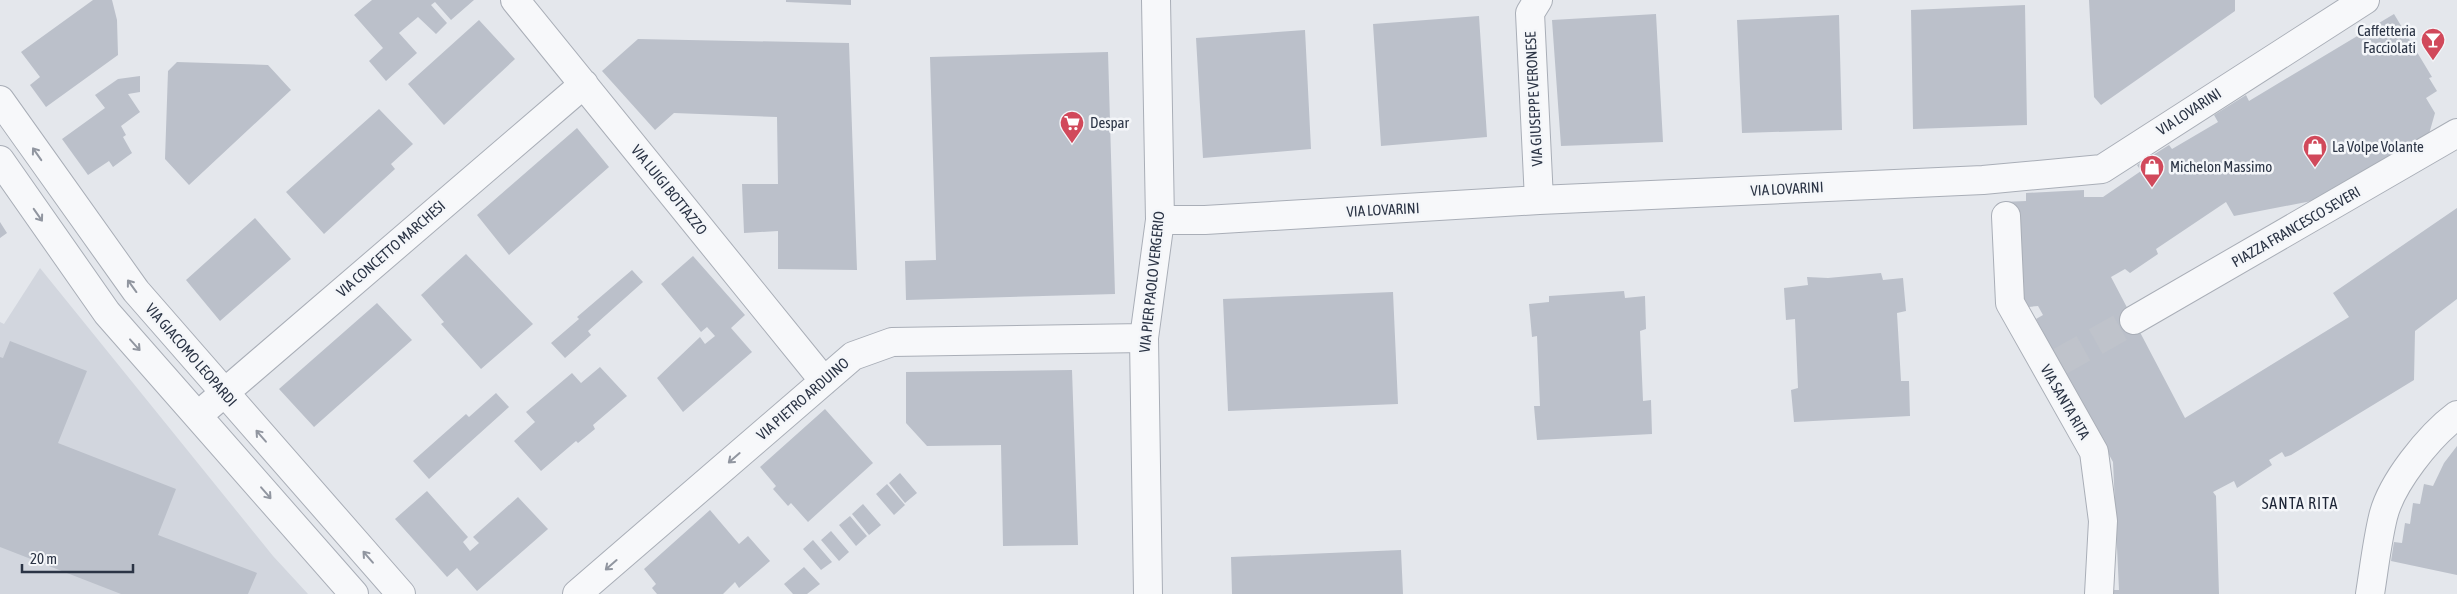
<svg xmlns="http://www.w3.org/2000/svg" width="2457" height="594" font-family="'Asap Condensed',sans-serif">
<style>
.built{fill:#d2d6de}
.building{fill:#bbc0ca}
.lines{fill:none;stroke-linecap:round;stroke-linejoin:round}
.pedestrian-tunnel{stroke:#bfc3cb;stroke-width:28;stroke-dasharray:28 14;stroke-linecap:butt}
.pedestrian-casing{stroke:#a9aeb7;stroke-width:30}
.minor-casing{stroke:#a9aeb7;stroke-width:30}
.pedestrian{stroke:#f7f8fa;stroke-width:28}
.minor{stroke:#f7f8fa;stroke-width:28}
.oneway{stroke:#9196a0}
.labels{text-anchor:middle;stroke-width:5;stroke-linejoin:round;paint-order:stroke}
.poi-label{font-size:15px;fill:#2b3445;stroke:#f4f6f9;text-anchor:start}
.street-label{font-size:15px;fill:#2b3445;stroke:#f4f6f9}
.neighbourhood-label{font-size:16px;letter-spacing:1px;fill:#1d2536;stroke:#f4f6f9}
</style>
<rect width="100%" height="100%" fill="#e4e7ec"/>
<!-- built -->
<path class="built" d="M40 268 273 556 308 594H0V322L4 324Z"/>
<!-- building -->
<path class="building" d="M93 0H112L117 20 118 55 46 107 30 85 40 77 21 52Z
M372 0H474L451 20 435 2 431 5 447 23 436 34 418 17 399 33 417 53 386 81 369 61 383 48 354 15Z
M786 0H851V5L786 2Z
M2089 0H2235V11L2101 105 2094 97Z
M2025 5 2027 125 1913 129 1911 10Z
M1656 14 1663 142 1561 146 1552 20Z
M2394 14 2432 77 2429 78 2437 91 2426 98 2435 113 2425 148 2322 199 2234 216 2226 202 2156 249 2158 254 2130 273 2125 269 2111 277 2185 418 2349 317 2333 293 2457 208V299L2415 331 2414 380 2291 455 2285 457 2282 452 2269 460 2272 465 2237 488 2234 481 2213 492 2216 496 2219 594H2112V590H2119L2113 462 2036 319 2043 315 2038 306 2017 308 2002 236V202L2026 201V193L2084 190V197H2103L2141 171 2137 165 2169 145 2172 149 2218 122 2214 115 2246 95 2249 101Z
M1839 15 1842 130 1742 133 1737 20Z
M1479 16 1487 137 1381 146 1373 24Z
M479 20 515 59 444 125 408 84Z
M1305 30 1311 149 1203 158 1196 38Z
M638 39 849 43 857 270 778 269V231L744 233 742 184H778L777 117 674 113 655 130 602 71Z
M1108 52 1115 294 906 300 905 261 936 260 930 57Z
M177 62 268 65 291 90 189 185 165 159 168 71Z
M140 76V92L128 94 140 112 121 126 126 135 123 137 132 153 113 167 109 161 88 175 62 139 105 108 95 95 118 79Z
M379 109 413 144 391 164 395 169 324 234 286 192Z
M577 128 609 167 509 255 477 215Z
M255 218 291 259 220 321 186 280Z
M0 222 7 233 0 238Z
M466 254 533 324 481 369 441 324 444 322 421 295Z
M693 256 745 315 731 328 752 352 683 412 657 378 700 337 705 344 715 336 707 327 701 332 661 284Z
M632 270 643 282 588 331 591 335 565 358 551 343 579 319 577 317Z
M1881 273 1883 280 1903 278 1906 311 1897 313 1901 381H1909L1910 416 1794 422 1791 390 1798 388 1795 319 1786 320 1784 288 1808 285 1807 277 1828 278Z
M1624 291 1625 298 1645 296 1646 329 1640 331 1643 401 1651 400 1652 434 1537 440 1534 406H1540L1537 336 1532 337 1529 304 1549 302V296Z
M1393 292 1398 404 1228 411 1223 299Z
M377 303 412 340 314 427 279 389Z
M10 341 87 371 58 443 176 489 158 535 257 573 248 594H121L0 547V357L3 358Z
M600 367 627 396 593 425 595 429 578 443 576 441 541 471 514 441 535 422 526 412 572 373 581 383Z
M1072 370 1078 545 1003 546 1001 445 927 446 906 423V372Z
M496 393 509 407 429 479 413 461 466 414 469 417Z
M825 409 873 463 808 522 791 503 788 506 773 489 776 486 760 467Z
M2457 446V575L2391 561 2394 542 2402 543 2405 523 2410 524 2413 503 2420 504 2424 484 2433 486 2444 463Z
M900 473 917 493 905 503 889 483Z
M887 484 905 505 894 515 876 494Z
M427 491 468 537 463 542 470 551 479 543 473 537 518 497 548 529 477 591 457 568 447 577 395 519Z
M863 504 881 525 869 535 852 514Z
M710 510 739 544 748 536 770 561 739 588 735 582 723 594H657L652 588 656 584 644 569Z
M850 516 867 536 856 546 839 525Z
M831 531 849 552 839 561 821 540Z
M813 540 832 562 821 570 803 549Z
M1401 550 1403 594H1232L1231 557Z
M804 567 820 584 807 594H793L784 584Z"/>
<g class="lines">
<!-- pedestrian-tunnel -->
<path class="pedestrian-tunnel" d="M2059 362 2134 320"/>
<defs>
<path id="pedestrian" d="M2006 216 2010 303 2094 452 2103 521 2099 594
M2134 320 2457 133"/>
<path id="minor" d="M515 0 824 381
M1538 0 1530 13 1539 200
M0 100 136 291 401 594
M0 160 107 313 354 594
M1160 220H1205L1539 200 1983 180 2102 169 2365 0
M209 406 584 84
M577 594 853 356 892 342 1144 338
M1148 594 1144 338 1160 220 1156 0
M2370 594C2374 569 2377 542 2383 517 2391 483 2429 436 2457 415"/>
</defs>
<!-- pedestrian casing -->
<use href="#pedestrian" class="pedestrian-casing"/>
<!-- minor casing -->
<use href="#minor" class="minor-casing"/>
<!-- pedestrian -->
<use href="#pedestrian" class="pedestrian"/>
<!-- minor -->
<use href="#minor" class="minor"/>
</g>
<!-- one-way arrows -->
<defs><path id="oneway-shaft" d="M-6 0H5M1.5-3L5.5 0L1.5 3" fill="none" stroke-width="1.6" stroke-linecap="round" stroke-linejoin="round" transform="scale(1.25)"/></defs>
<g class="oneway">
<use href="#oneway-shaft" transform="translate(37 154) rotate(-125)"/>
<use href="#oneway-shaft" transform="translate(38 215) rotate(55)"/>
<use href="#oneway-shaft" transform="translate(132 286) rotate(-126)"/>
<use href="#oneway-shaft" transform="translate(135 345) rotate(48)"/>
<use href="#oneway-shaft" transform="translate(261 436) rotate(-131)"/>
<use href="#oneway-shaft" transform="translate(734 458) rotate(139)"/>
<use href="#oneway-shaft" transform="translate(266 493) rotate(49)"/>
<use href="#oneway-shaft" transform="translate(368 557) rotate(-131)"/>
<use href="#oneway-shaft" transform="translate(611 565) rotate(139)"/>
</g>
<!-- icons -->
<defs>
<symbol id="bar-pin" viewBox="-11 -11 22 30"><path d="M0 17L-7.5 6A9.5 9.5 0 1 1 7.5 6Z" fill="#d1495b" stroke="#f4f6f9"/><path d="M-6-5H6L.8 .8V4.5H3.5V6h-7V4.5H-.8V.8Z" fill="#fff"/></symbol>
<symbol id="supermarket-pin" viewBox="-11 -11 22 30"><path d="M0 17L-7.5 6A9.5 9.5 0 1 1 7.5 6Z" fill="#d1495b" stroke="#f4f6f9"/><path d="M-6-5.5h2.5l.6 2H6L4.5 2H-2.5L-4.4-4H-6ZM-1.5 3.2a1.3 1.3 0 1 0 .1 0ZM3 3.2a1.3 1.3 0 1 0 .1 0Z" fill="#fff"/></symbol>
<symbol id="shop-pin" viewBox="-11 -11 22 30"><path d="M0 17L-7.5 6A9.5 9.5 0 1 1 7.5 6Z" fill="#d1495b" stroke="#f4f6f9"/><path d="M-5-2.5h2.3a2.7 3.5 0 0 1 5.4 0H5L5.5 6h-11ZM-1.5-2.5h3a1.5 2.3 0 0 0-3 0Z" fill="#fff"/></symbol>
</defs>
<g fill-rule="evenodd">
<use href="#bar-pin" x="2419" y="26" width="28" height="38"/>
<use href="#supermarket-pin" x="1058" y="109" width="28" height="38"/>
<use href="#shop-pin" x="2301" y="133" width="28" height="38"/>
<use href="#shop-pin" x="2138" y="153" width="28" height="38"/>
</g>
<g class="labels">
<!-- poi labels -->
<g class="poi-label">
<text x="2416" y="36" text-anchor="end">Caffetteria<tspan x="2416" dy="17">Facciolati</tspan></text>
<text x="1090" y="128">Despar</text>
<text x="2332" y="152">La Volpe Volante</text>
<text x="2170" y="172">Michelon Massimo</text>
</g>
<!-- street labels -->
<g class="street-label">
<text transform="translate(1534 99) rotate(-93)" y="5">VIA GIUSEPPE VERONESE</text>
<text transform="translate(2189 112) rotate(-33)" y="5">VIA LOVARINI</text>
<text transform="translate(1787 189) rotate(-3)" y="5">VIA LOVARINI</text>
<text transform="translate(669 190) rotate(51)" y="5">VIA LUIGI BOTTAZZO</text>
<text transform="translate(1383 210) rotate(-3)" y="5">VIA LOVARINI</text>
<text transform="translate(2296 227) rotate(-30)" y="5">PIAZZA FRANCESCO SEVERI</text>
<text transform="translate(391 249) rotate(-41)" y="5">VIA CONCETTO MARCHESI</text>
<text transform="translate(1152 282) rotate(-84)" y="5">VIA PIER PAOLO VERGERIO</text>
<text transform="translate(191 355) rotate(49)" y="5">VIA GIACOMO LEOPARDI</text>
<text transform="translate(803 399) rotate(-41)" y="5">VIA PIETRO ARDUINO</text>
<text transform="translate(2065 402) rotate(60)" y="5">VIA SANTA RITA</text>
</g>
<!-- neighbourhood labels -->
<g class="neighbourhood-label">
<text x="2300" y="509">SANTA RITA</text>
</g>
</g>
<!-- scale -->
<path d="M22 564v8h111v-8" fill="none" stroke="#2b3445" stroke-width="2.5"/>
<text x="30" y="564" font-size="15" fill="#2b3445" stroke="#f4f6f9" stroke-width="4" paint-order="stroke">20 m</text>
</svg>
